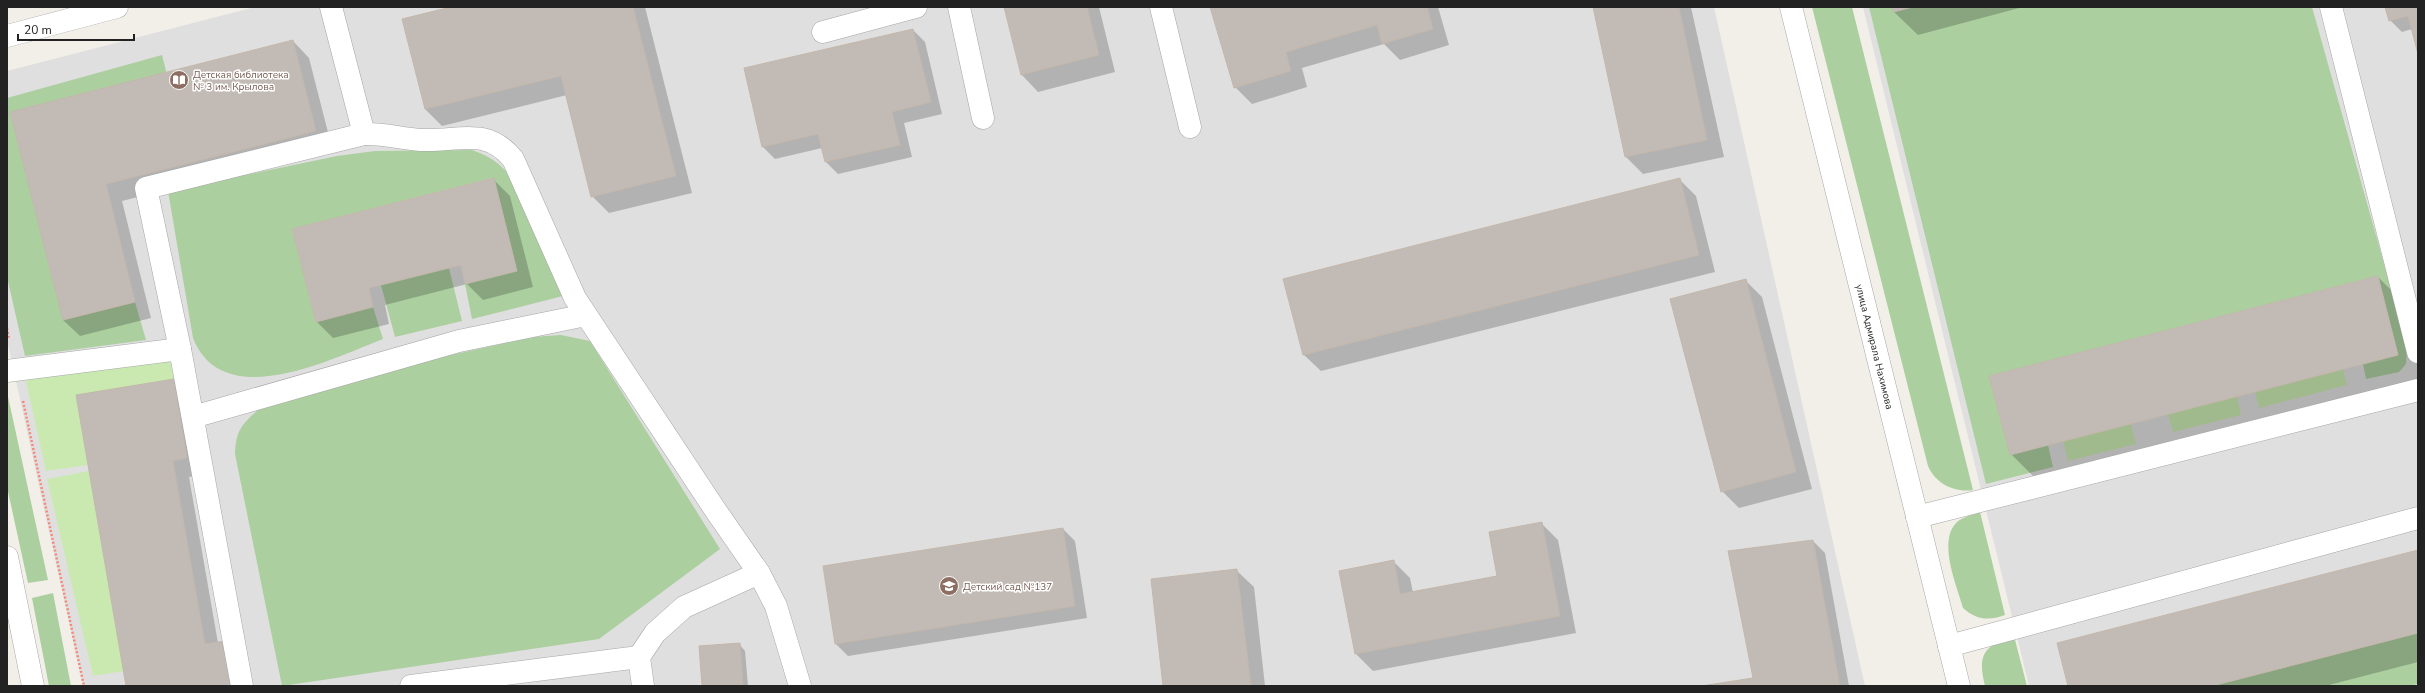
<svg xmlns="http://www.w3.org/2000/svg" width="2425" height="693" font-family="'Nunito Sans',sans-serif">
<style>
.residential{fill:#e0dfdf}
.grass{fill:#cae9b1}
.forest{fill:#abcf9f}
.shadow{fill:#0003}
.building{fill:#c2bbb5;stroke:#c3b7ab}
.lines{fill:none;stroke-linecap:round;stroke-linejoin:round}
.minor-casing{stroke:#a6a6a6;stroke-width:23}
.path{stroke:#f68875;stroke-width:2.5;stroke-dasharray:2 2;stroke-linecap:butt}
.minor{stroke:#fff;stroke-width:22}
.labels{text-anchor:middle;stroke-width:3;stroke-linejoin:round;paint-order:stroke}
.education-label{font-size:10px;fill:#785e54;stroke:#fff;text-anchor:start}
.street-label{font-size:10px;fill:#222;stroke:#fff}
</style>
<rect width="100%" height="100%" fill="#f2efe9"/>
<!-- residential -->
<path class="residential" d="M255 7H1714L1865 686H83L7 340V71Z
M1863 7H2418V616L2185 686H2029Z"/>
<!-- grass -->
<path class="grass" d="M170 360 174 379 77 396 88 465 46 471 25 377Z
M2343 369 2347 385 2259 408 2255 392Z
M2237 396 2241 415 2173 432 2168 414Z
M2131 424 2136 444 2068 461 2063 441Z
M89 471 124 671 93 676 47 479Z"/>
<!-- forest -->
<path class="forest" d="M1812 7H1852L1973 490C1954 493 1935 483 1928 466Z
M1869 7H1892L1894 12 1913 7H2312L2407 346 2406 364 2399 372 2366 379 2363 364 2398 355 2378 276 1989 376 2010 454 2048 445 2053 467 1986 484Z
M162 55 167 75 10 112 63 320 135 302 146 340 25 356 7 277V98Z
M472 150C494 158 502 165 516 183L563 296 472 319 465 284 517 271 493 178 292 229 316 322 373 307 383 339C331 359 223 414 193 338L168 191 337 156 375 151Z
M449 268 462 321 395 337 381 285Z
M561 335 590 341 720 549 599 639 282 686 235 454C236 431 241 425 258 410L433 359 532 337Z
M7 392 48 580 28 583 7 487Z
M1980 512 2005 615C1989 621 1976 620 1963 608 1957 586 1937 541 1957 522 1963 517 1972 515 1980 512Z
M53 593 71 686H49L32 598Z
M2418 633V684L2409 686H2212Z
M2014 636 2027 686H1985C1977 654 1984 646 2014 636Z"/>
<!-- shadow -->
<path class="shadow" d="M455 7H645L692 193 609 213 592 196 567 95 442 126 425 109 404 20Z
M1005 7H1099L1115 72 1038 92 1022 75Z
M1211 7H1438L1449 45 1400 60 1384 44 1302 68 1307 87 1252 104 1235 87Z
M1594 7H1691L1724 157 1643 174 1626 157Z
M1893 7H2023L1918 35 1894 12Z
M2386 7H2418V50L2412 29 2402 32 2390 20Z
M913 30 925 42 942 114 904 123 912 157 838 174 826 162 822 148 775 159 763 147Z
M293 41 309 58 332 148 122 201 151 318 80 336 63 320 11 112Z
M493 179 510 196 533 287 483 300 467 284 385 305 389 324 333 338 316 321Z
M1679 179 1696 196 1715 272 1321 371 1304 355Z
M2378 277 2401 300 2418 367V379L2034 477 2011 454Z
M1745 280 1762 297 1812 489 1739 508 1722 491Z
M173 380 190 397 203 475 189 477 218 643 127 686Z
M1541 523 1558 540 1576 633 1373 671 1356 654 1340 571 1393 561 1410 578 1413 593 1498 576Z
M1063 529 1075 541 1087 618 848 656 836 644Z
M1813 541 1825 553 1849 686H1707L1754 679Z
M2418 551V662L2325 686H2069Z
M1237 571 1254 587 1265 686H1164Z
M739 644 745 651 748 686H703Z"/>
<!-- building -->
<path class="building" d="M451 7H633L676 176 591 197 561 76 425 109 402 19Z
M1004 7H1087L1099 55 1021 75Z
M1210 7H1427L1433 29 1382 44 1377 25 1286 52 1291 71 1234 88Z
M1593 7H1679L1707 140 1625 157Z
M1892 7H1913L1893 12Z
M2385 7H2418V54L2408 16 2389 21Z
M913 29 931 102 892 112 900 145 825 162 818 134 762 147 744 68Z
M293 40 316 131 106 184 135 302 63 320 10 112Z
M494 178 517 271 465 284 461 265 369 288 373 307 316 322 292 229Z
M1680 178 1699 255 1303 355 1283 279Z
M2378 276 2398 355 2010 455 1989 376Z
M1746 279 1796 472 1721 492 1670 299Z
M174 379 187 458 173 461 205 644 225 641 233 686H126L76 395Z
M1542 522 1560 616 1355 654 1339 571 1394 560 1400 594 1497 576 1489 532Z
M1063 528 1075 606 835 644 823 566Z
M1813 540 1840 686H1701L1753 678 1728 551Z
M2418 550V633L2212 686H2068L2057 643Z
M1237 569 1251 686H1163L1151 579Z
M740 643 743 686H702L699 646Z"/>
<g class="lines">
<defs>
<g id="minor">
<path d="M331 7 364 134"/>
<path d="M959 7 983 118"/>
<path d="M1161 7 1190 127"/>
<path id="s1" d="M1791 7 1959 686"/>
<path d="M2331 7 2418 352"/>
<path d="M823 32 916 7"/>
<path d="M7 36 117 7"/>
<path d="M7 371 180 349"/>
<path d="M193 417 459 341 586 315"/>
<path d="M1917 517 2418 390"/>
<path d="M7 557 33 686"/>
<path d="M1949 646 2418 518"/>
<path d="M242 686 180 349 146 188 364 134C386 133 405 140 425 140 460 141 487 127 513 159L575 298 716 511 759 573 776 606 800 686"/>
<path d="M411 686 639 657"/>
<path d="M643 686 639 657 655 633 684 607 759 573"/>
</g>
</defs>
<!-- minor casing -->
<use href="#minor" class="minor-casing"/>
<!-- path -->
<path class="path" d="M7 328 9 339
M23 401 84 686"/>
<!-- minor -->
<use href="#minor" class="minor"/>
</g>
<!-- icons -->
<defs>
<symbol id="library-disc" viewBox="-11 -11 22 22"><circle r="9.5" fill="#8d6e63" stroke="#fff"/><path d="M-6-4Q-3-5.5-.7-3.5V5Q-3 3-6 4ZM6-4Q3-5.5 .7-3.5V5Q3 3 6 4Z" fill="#fff"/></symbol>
<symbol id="school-disc" viewBox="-11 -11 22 22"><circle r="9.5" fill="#8d6e63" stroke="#fff"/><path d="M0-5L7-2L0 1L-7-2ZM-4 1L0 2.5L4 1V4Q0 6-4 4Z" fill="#fff"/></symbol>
</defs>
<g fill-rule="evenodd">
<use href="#library-disc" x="168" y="69" width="22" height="22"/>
<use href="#school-disc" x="938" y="575" width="22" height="22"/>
</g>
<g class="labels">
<!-- education labels -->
<g class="education-label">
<text x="193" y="78">Детская библиотека<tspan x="193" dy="12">№ 3 им. Крылова</tspan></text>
<text x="963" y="590">Детский сад №137</text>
</g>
<!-- street labels -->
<g class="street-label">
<text dy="4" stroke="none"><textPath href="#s1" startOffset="350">улица Адмирала Нахимова</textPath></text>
</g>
</g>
<!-- border -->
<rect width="2425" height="693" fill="none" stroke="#222222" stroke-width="16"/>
<!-- scale -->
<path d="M18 34v6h116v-6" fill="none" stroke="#222222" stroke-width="2"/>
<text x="24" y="34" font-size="12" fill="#222222" stroke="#ffffff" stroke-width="3" paint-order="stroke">20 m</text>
</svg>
